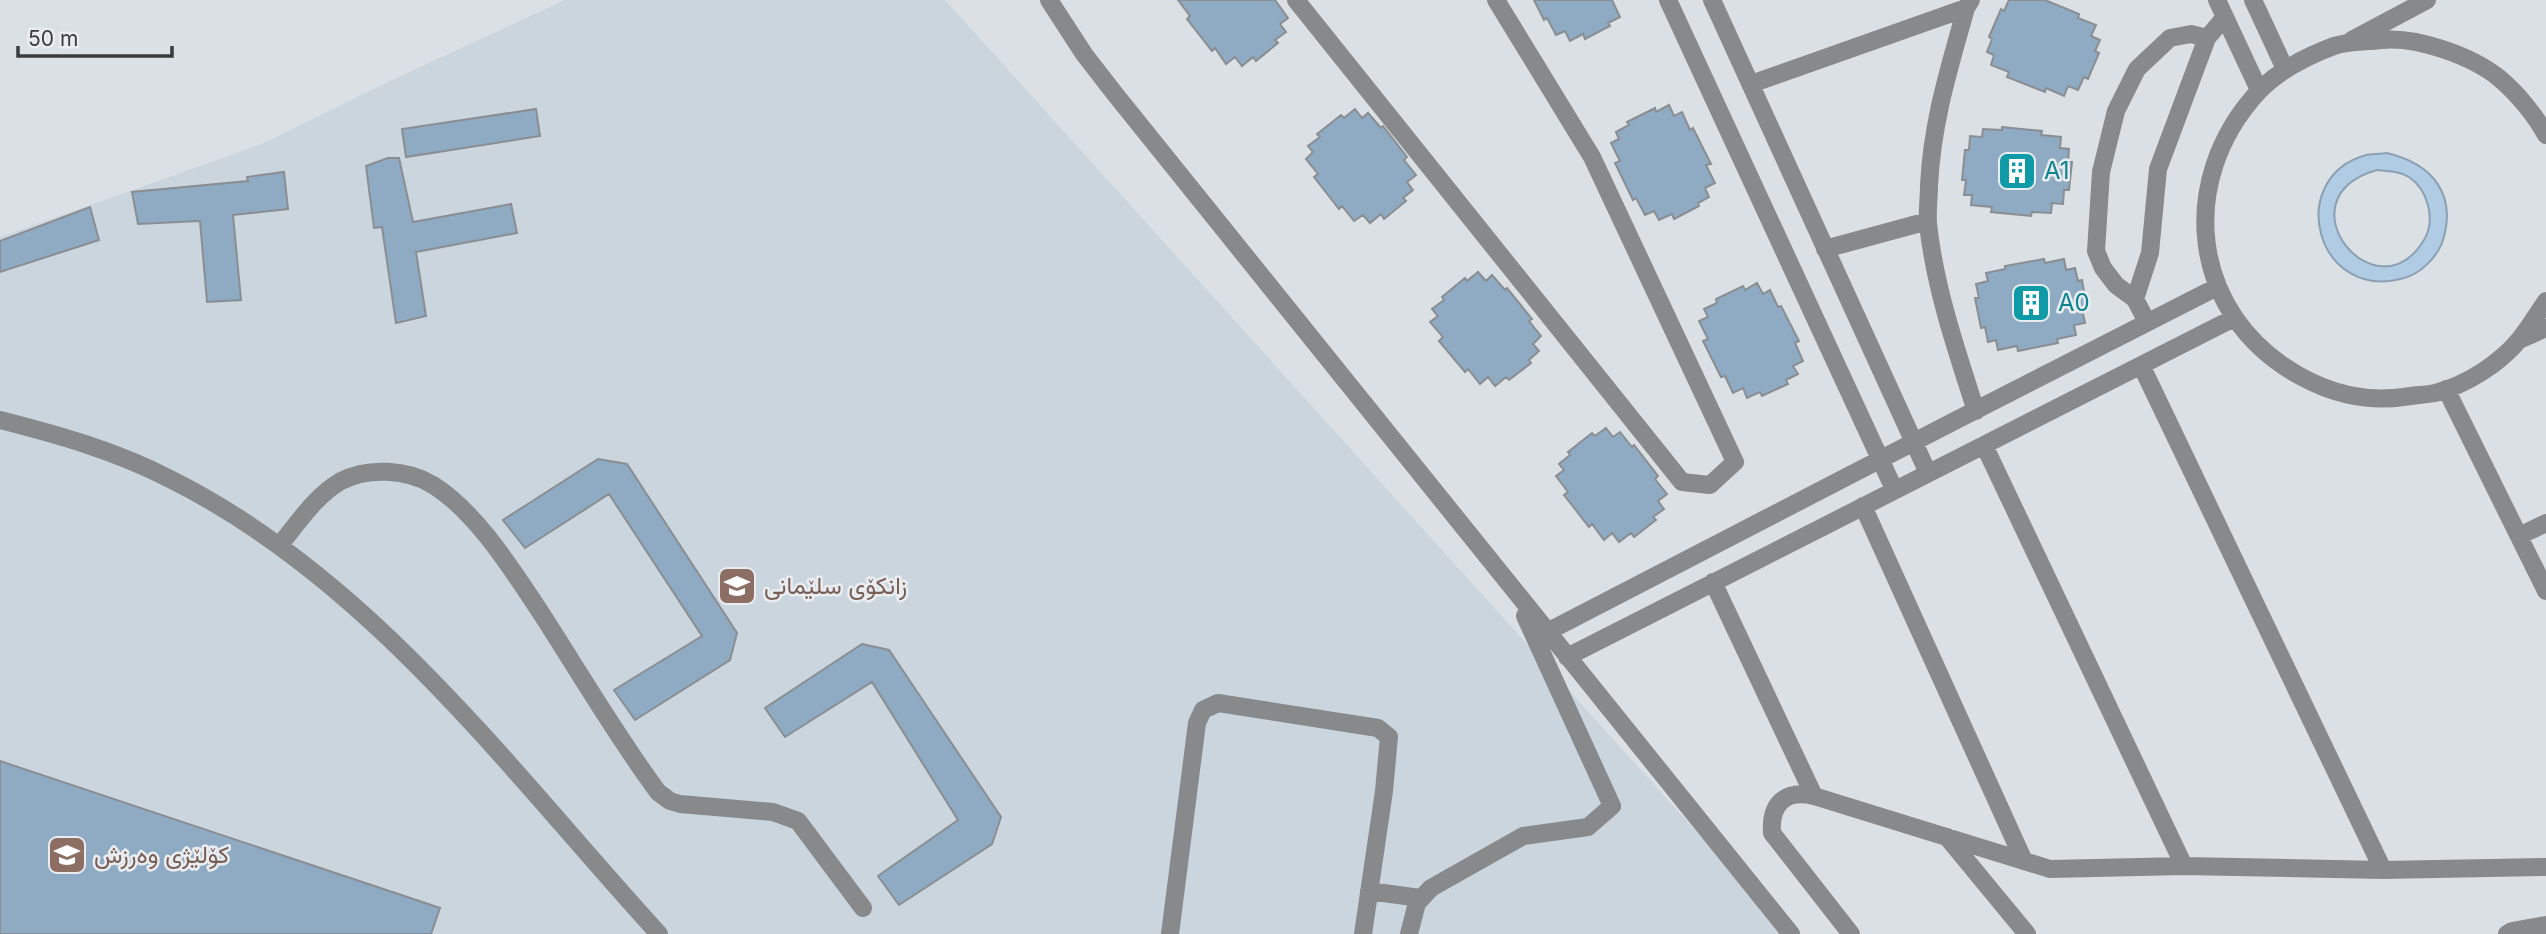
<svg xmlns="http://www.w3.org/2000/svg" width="2546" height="934" font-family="Inter,Vazirmatn,sans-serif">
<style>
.built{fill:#cad5de}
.water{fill:#b0cce5;stroke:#8ca0b2;stroke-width:2;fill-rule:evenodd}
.building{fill:#8fabc3;stroke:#8a8e92;stroke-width:2}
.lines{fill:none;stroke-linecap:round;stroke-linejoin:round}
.minor{stroke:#87898b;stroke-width:18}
.labels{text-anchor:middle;stroke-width:5;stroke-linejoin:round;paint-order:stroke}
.culture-label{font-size:24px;fill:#0d838f;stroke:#e9edf1;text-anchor:start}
.education-label{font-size:24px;fill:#785e54;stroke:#e9edf1;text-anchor:start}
</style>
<rect width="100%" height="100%" fill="#dbe0e4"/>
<!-- built -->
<path class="built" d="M565 0H945L1789 934H0V237L262 144 390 81Z"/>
<!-- water -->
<path class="water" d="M2387 153C2433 164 2458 195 2442 243 2436 258 2420 274 2404 278 2316 303 2284 178 2366 155 2372 154 2380 154 2387 153ZM2377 170C2388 171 2399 171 2409 177 2428 190 2436 220 2424 240 2376 319 2278 198 2377 170Z"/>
<!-- building -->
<path class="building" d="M1178 0H1275L1288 18 1280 24 1286 32 1275 40 1278 43 1256 61 1253 57 1242 66 1235 57 1226 64 1215 48 1212 51 1187 19 1190 16Z
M1534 0H1612L1620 17 1608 23 1610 26 1585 39 1583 34 1570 41 1565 31 1556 35 1547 18 1544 20Z
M2009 0H2045L2079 14 2078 18 2096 25 2091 36 2100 40 2095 51 2099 53 2088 79 2084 77 2078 90 2068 86 2064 96 2046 88 2045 92 2007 77 2009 72 1991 65 1994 55 1987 52 1992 39 1989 37 2001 9 2004 11Z
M1669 105 1674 116 1682 112 1690 130 1693 128 1711 164 1706 165 1715 183 1705 188 1709 197 1698 203 1699 206 1674 219 1672 214 1659 220 1654 211 1645 215 1636 198 1633 200 1615 163 1620 161 1611 143 1619 139 1616 132 1629 125 1627 122 1655 108 1656 112Z
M536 109 540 136 406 157 402 129Z
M1355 109 1362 118 1368 113 1381 128 1383 126 1407 157 1404 160 1416 175 1407 182 1413 190 1403 198 1406 201 1384 219 1381 214 1370 223 1363 215 1354 221 1342 206 1339 209 1314 177 1318 174 1306 159 1313 152 1308 146 1320 137 1317 134 1341 115 1344 118Z
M2002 127 2042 131 2041 135 2061 137 2060 148 2069 149 2068 162H2072L2069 190H2064L2063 204 2052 203 2051 213 2032 212 2031 216 1991 212 1992 207 1971 205 1972 195H1964L1966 180H1962L1965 150H1969L1970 136 1982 137 1983 129 2002 130Z
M388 158H399L413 222 511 204 517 233 416 252 426 316 396 323 382 227 374 228 366 166Z
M284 172 288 209 233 215 241 300 207 302 200 221 138 224 132 192 248 181 247 177Z
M90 207 99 240 0 272V241Z
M2044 259 2045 263 2064 259 2066 270 2075 268 2078 281 2082 280 2087 308 2082 309 2085 323 2074 325 2076 335 2057 339 2058 343 2018 351 2017 346 1998 350 1996 340 1988 342 1985 327 1981 328 1975 298H1979L1976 284 1988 281 1986 273 2005 269V266Z
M1478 272 1486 281 1492 275 1505 290 1507 288 1532 319 1529 321 1541 336 1533 344 1539 351 1529 360 1531 363 1509 380 1506 377 1495 386 1488 377 1480 384 1468 369 1465 372 1439 341 1443 337 1430 322 1438 316 1432 309 1444 300 1442 297 1465 278 1467 281Z
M1757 283 1763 294 1770 290 1778 307 1781 306 1799 341 1795 343 1803 361 1793 366 1798 374 1786 380 1788 384 1762 396 1760 392 1747 398 1743 388 1733 393 1725 376 1721 377 1703 341 1708 339 1699 321 1708 317 1704 309 1717 303 1716 299 1743 286 1745 290Z
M1606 428 1613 437 1620 432 1632 447 1634 445 1658 476 1655 479 1667 494 1658 501 1664 509 1653 517 1656 520 1634 537 1631 533 1619 542 1612 533 1604 540 1592 524 1589 527 1564 495 1568 492 1556 476 1564 470 1559 464 1570 455 1568 452 1592 433 1595 436Z
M598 459 627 464 737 633 730 660 635 720 614 690 702 636 609 494 525 548 503 520Z
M862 644 889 650 1001 817 992 844 899 905 878 876 958 820 872 682 785 737 765 708Z
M0 761 440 908 431 934H0Z"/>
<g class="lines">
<!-- minor -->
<path class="minor" d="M1049 0 1084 54 1115 94 1791 934
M1296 0 1682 482 1710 485 1735 462 1592 157 1496 0
M1668 0 1894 489
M1712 0 1928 473
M1971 0 1966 8C1949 69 1932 122 1929 186 1929 198 1927 211 1928 224 1935 288 1956 349 1976 411
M2217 0 2259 90
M2253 0 2285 69
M2352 40 2427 0
M1751 84 1966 8
M2546 135C2535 115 2517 93 2499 78 2472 56 2416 36 2381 40 2367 42 2348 41 2334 46 2307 56 2278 71 2258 92 2176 181 2190 314 2298 375 2332 394 2365 402 2404 397 2414 395 2425 395 2435 393 2466 385 2499 364 2519 340 2529 328 2537 314 2546 301
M1825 249 1928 221
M2135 299 2150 253 2158 169 2207 38 2225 17
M2147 322 2135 299 2116 285 2103 268 2096 251 2101 172 2116 111 2137 69 2170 38 2191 34 2207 38
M2519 340 2546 328
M2141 365 2383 870
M2446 389 2546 591
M0 420C59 435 116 451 170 479 371 579 510 771 659 934
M1984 445 2184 866
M1863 506 2024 861
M2519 536 2546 523
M279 546C298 523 315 496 341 481 368 467 407 469 433 485 476 512 511 568 539 610 578 670 615 734 658 792L670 801 680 804 773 812 798 821 863 908
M1713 582 1814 796
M1547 632C1770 515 1993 401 2217 287
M1567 657 2234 318
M1947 837 2027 934
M1369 891 1420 898
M1170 934 1197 723 1203 710 1218 703 1378 728 1389 737 1384 791 1363 934
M1409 934 1417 903 1431 888 1523 836 1588 827 1612 806 1525 616
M1851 934 1772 833C1770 804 1785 789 1814 796L2050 869 2184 866 2383 870 2546 867
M2507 934 2512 931 2546 925"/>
</g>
<!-- icons -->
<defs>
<symbol id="building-square" viewBox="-11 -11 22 22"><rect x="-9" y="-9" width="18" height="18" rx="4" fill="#0f9aa8" stroke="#e9edf1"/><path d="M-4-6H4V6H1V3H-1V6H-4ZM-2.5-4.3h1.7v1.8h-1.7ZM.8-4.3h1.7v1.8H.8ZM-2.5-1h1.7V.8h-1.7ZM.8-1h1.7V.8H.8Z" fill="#fff"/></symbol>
<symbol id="university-square" viewBox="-11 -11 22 22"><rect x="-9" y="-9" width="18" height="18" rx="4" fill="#8d6e63" stroke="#e9edf1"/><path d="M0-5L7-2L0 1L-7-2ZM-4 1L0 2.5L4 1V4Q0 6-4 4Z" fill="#fff"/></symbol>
</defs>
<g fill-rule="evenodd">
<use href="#building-square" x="1995" y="149" width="44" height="44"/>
<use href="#building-square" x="2009" y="281" width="44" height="44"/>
<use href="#university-square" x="715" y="564" width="44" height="44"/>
<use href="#university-square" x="45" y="833" width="44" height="44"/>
</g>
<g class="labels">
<!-- culture labels -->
<g class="culture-label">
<text x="2044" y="179">A1</text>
<text x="2058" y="311">A0</text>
</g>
<!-- education labels -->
<g class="education-label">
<text x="764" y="594">زانکۆی سلێمانی</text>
<text x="94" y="863">کۆلێژی وەرزش</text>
</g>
</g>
<!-- scale -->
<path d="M18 46v10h154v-10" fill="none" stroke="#393b3c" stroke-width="3.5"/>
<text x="28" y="46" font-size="21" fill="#393b3c" stroke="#e9edf1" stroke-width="5" paint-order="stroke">50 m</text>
</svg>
